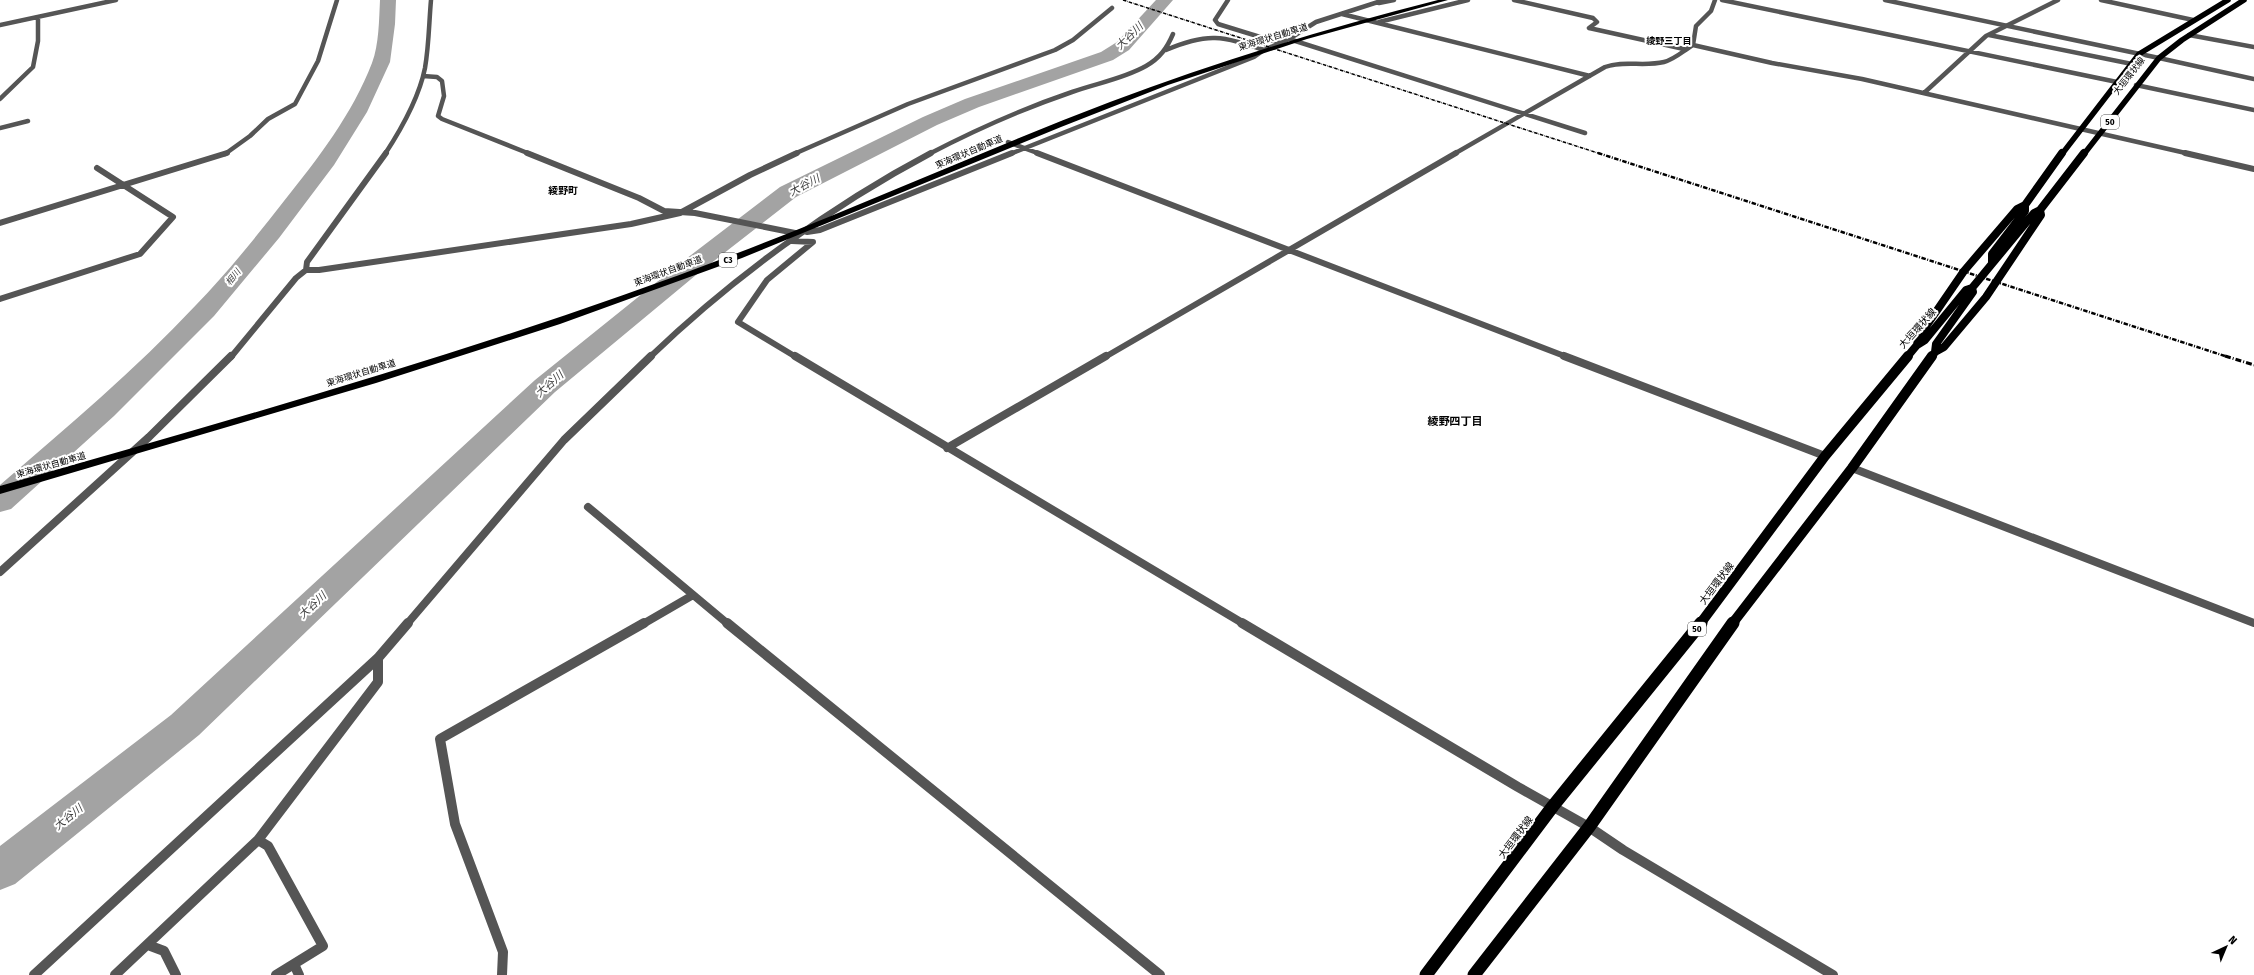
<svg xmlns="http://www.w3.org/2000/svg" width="2254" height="975" font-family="'Fira Sans Condensed','Noto Sans JP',sans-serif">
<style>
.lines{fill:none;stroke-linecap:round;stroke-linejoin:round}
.river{fill:#a3a3a3;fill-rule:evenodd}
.minor-far3{stroke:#555;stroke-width:4.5}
.minor-far2{stroke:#555;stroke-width:6}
.minor-far1{stroke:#555;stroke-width:8}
.minor{stroke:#555;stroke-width:10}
.tertiary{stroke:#555;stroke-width:4.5}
.primary-far3{stroke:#000;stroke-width:5.5}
.primary-far2{stroke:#000;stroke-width:8}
.primary-far1{stroke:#000;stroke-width:10}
.primary{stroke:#000;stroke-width:13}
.motorway{fill:#000;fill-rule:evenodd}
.rail-far2{stroke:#000;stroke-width:1.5;stroke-dasharray:3.5 1 0.5 1;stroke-linecap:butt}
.rail-far1{stroke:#000;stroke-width:2.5;stroke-dasharray:4.5 1.5 1 1.5;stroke-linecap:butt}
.rail{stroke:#000;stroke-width:3;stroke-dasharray:6 2 1 2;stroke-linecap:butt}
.labels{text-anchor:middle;stroke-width:4;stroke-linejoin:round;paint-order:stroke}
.far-street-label{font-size:9px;fill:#000;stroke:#fff}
.far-neighbourhood-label{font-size:9px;font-weight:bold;fill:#000;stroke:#fff}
.shield{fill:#fff;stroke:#4c4c4c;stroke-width:1}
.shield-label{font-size:9px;font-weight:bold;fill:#000}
.far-water-label{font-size:9px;font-style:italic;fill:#444;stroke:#fff}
.far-quarter-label{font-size:10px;font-weight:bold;fill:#000;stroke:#fff}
.street-label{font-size:10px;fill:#000;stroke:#fff}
.water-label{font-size:11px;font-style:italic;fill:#444;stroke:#fff}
.neighbourhood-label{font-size:11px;font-weight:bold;fill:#000;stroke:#fff}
</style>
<rect width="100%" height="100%" fill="#fff"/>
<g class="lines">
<!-- river -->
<path class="river" d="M380 0H396L395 24 390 62 367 112 334 165 279 238 214 316 114 416 11 509 0 512V485C67 427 135 370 196 305 227 273 256 237 284 201 317 160 353 113 372 63 379 44 379 20 380 0Z
M1156 0H1173L1129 50 1113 60 979 107 937 125 796 197 696 275 555 392 199 735 15 884 0 890V846L171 715 535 380 678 265 780 187 923 117 965 99 1101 52 1117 42Z"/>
<!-- minor-far3 -->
<path class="minor-far3" d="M1228 0 1215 20 1218 24 1280 43
M1384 0 1316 22 1289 39 1585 133
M1514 0 1593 18 1597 22 1589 28
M1722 0 2117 82
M2101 0 2193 20
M1379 3 1394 0
M1342 14 1590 76
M1379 22 1468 0
M0 25 116 0
M1589 28 1684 49
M1989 35 2132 64
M2189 35 2254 47
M1693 45 1696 26 1711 11 1715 0
M1166 50C1208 32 1222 36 1264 50L1289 39
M2159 58 2254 79
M423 76 437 77 442 81 444 96 438 116 442 119 530 154
M2136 85 2254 110
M1924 93 1986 36 2058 0
M0 99 33 67 38 41V17
M0 128 28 121
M1008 142 1040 154
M225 154 250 136 268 119 295 104 318 61 337 0
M385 154C402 128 419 98 425 68 429 45 429 22 431 0
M794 154 908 104 1055 50 1073 40 1112 8
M929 154C975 130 1022 109 1072 92 1097 83 1123 79 1146 66 1160 58 1167 48 1173 34
M1010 154 1254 57 1264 50
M1454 154 1605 67C1623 60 1644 67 1664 62 1675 59 1683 51 1693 45L1772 63 1862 79 2190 154"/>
<!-- minor-far2 -->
<path class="minor-far2" d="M527 153 639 198 664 211 695 213 800 234
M1037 153 1567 357
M2185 153 2254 169
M0 223 227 153
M807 232 820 230 1012 153
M792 241 813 242 767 280 738 322 796 357
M306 270 307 262 386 153
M0 299 140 254 173 217 97 168
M231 357 296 278 306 270H319L631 224 680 213 750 175 797 153
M650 357C731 279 831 206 931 153
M1105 357 1456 153"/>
<!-- minor-far1 -->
<path class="minor-far1" d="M795 356 1244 624
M1564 356 1825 456
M947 448 1106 356
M1852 468 2254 623
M588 507 728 624
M0 572 149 437 231 356
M407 624 564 440 651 356
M643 624 693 595"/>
<!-- minor -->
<path class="minor" d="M727 623 1160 975
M1242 623 1518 787 1589 827 1623 850 1833 975
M258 840 268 846 323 946 276 975
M148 945 164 951 176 975
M294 964 299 975
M34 975 378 658 408 623
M115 975 258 840 378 682V658
M502 975 503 952 455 824 440 739 644 623"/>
<!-- tertiary -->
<path class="tertiary" d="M1885 0 2159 58"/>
<!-- primary-far3 -->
<path class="primary-far3" d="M2062 154 2139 54 2228 0
M2084 154 2159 58 2182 40 2244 0"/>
<!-- primary-far2 -->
<path class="primary-far2" d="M1992 262V254L2025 211V205L2062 153
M1917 345 1918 338 1964 271 2017 209 2025 205
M1935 352 1944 347 1986 297 2041 215 2040 210
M1907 357 1917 345 1925 340 1966 290 1972 288 2034 213 2040 210 2084 153
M1932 357 1935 352 1936 344 1973 292 1972 288"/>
<!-- primary-far1 -->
<path class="primary-far1" d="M1700 624 1825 456 1908 356
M1732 624 1852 468 1932 356"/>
<!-- primary -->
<path class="primary" d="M1426 975 1553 806 1701 623
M1474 975 1589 827 1733 623"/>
<!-- motorway -->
<path class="motorway" d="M1438 0H1448L1307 39 1168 85 1061 127 742 258 560 324 376 383 0 494V486C247 415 495 346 735 254 861 206 984 150 1110 102 1217 62 1326 28 1438 0Z"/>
<!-- rail-far2 -->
<path class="rail-far2" d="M1123 0 1601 154"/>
<!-- rail-far1 -->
<path class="rail-far1" d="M1598 153 2228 357"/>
<!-- rail -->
<path class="rail" d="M2225 356 2254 365"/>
</g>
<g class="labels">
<!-- far-street labels -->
<g class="far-street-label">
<text transform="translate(1273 37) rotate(-17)" y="3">東海環状自動車道</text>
<text transform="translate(2129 76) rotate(-52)" y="3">大垣環状線</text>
<text transform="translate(969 152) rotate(-23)" y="3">東海環状自動車道</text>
<text transform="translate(668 271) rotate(-20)" y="3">東海環状自動車道</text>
<text transform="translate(361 373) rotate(-17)" y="3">東海環状自動車道</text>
<text transform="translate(51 465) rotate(-16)" y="3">東海環状自動車道</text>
</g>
<!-- far-neighbourhood labels -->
<g class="far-neighbourhood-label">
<text x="1669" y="44">綾野三丁目</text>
</g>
<!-- shield labels -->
<g class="shield">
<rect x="2101" y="115" width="18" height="14" rx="3"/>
<rect x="719" y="253" width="18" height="14" rx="3"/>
<rect x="1688" y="622" width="18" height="14" rx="3"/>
</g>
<g class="shield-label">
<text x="2110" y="125">50</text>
<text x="728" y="263">C3</text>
<text x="1697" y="632">50</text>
</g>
<!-- far-water labels -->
<g class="far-water-label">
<text transform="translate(233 277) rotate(-51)" y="3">相川</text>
</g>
<!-- far-quarter labels -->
<g class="far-quarter-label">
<text x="563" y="194">綾野町</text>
</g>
<!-- street labels -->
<g class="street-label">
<text transform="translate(1917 328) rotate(-48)" y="4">大垣環状線</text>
<text transform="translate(1716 583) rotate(-53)" y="4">大垣環状線</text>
<text transform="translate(1515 837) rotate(-53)" y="4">大垣環状線</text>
</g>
<!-- water labels -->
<g class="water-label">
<text transform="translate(1129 36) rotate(-44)" y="4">大谷川</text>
<text transform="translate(804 185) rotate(-28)" y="4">大谷川</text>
<text transform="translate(549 384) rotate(-41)" y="4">大谷川</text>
<text transform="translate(312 605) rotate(-43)" y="4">大谷川</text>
<text transform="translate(68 817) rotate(-39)" y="4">大谷川</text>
</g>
<!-- neighbourhood labels -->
<g class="neighbourhood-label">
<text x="1455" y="425">綾野四丁目</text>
</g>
</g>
<!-- north arrow -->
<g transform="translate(2226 947) rotate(44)" stroke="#ffffff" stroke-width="3" paint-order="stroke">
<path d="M0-3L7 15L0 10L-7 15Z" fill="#000000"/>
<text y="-6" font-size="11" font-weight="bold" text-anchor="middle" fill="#000000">N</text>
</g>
</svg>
